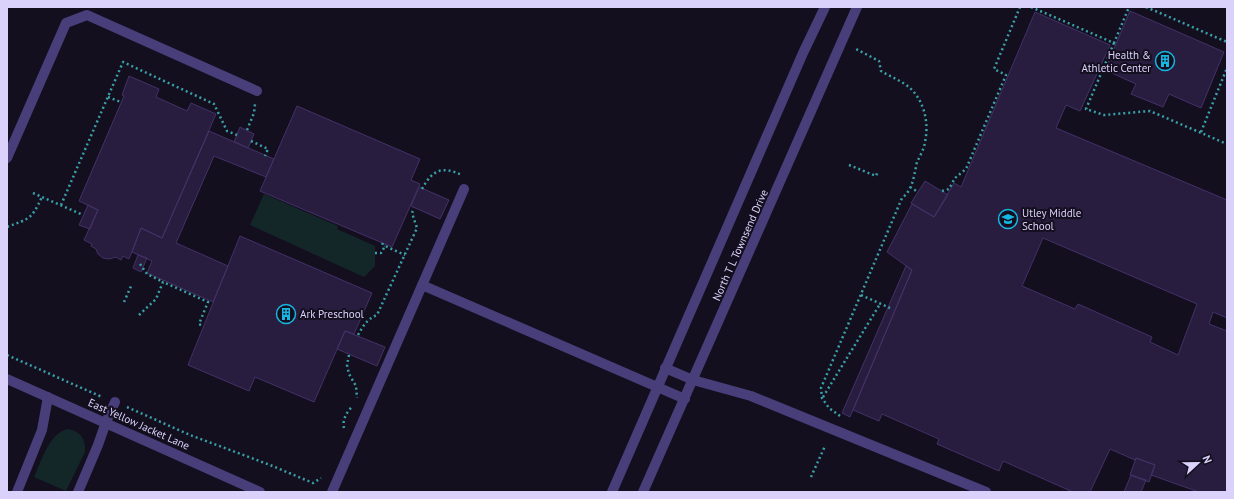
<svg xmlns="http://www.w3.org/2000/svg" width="1234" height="499" font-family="'PT Sans',sans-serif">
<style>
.green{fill:#132729}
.building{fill:#281d3e;stroke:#433168;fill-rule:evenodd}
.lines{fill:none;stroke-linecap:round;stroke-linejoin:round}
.path{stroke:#3aa0a7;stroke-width:2.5;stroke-dasharray:2 3;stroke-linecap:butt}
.minor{stroke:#483e7a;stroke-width:10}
.labels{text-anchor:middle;stroke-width:4;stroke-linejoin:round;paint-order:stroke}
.poi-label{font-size:11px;fill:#dbd2fb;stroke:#140f1f;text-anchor:start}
.street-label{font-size:11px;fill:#dbd2fb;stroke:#140f1f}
</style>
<rect width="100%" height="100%" fill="#140f1f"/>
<!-- green -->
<path class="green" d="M264 194 338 226 337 229 375 246V266L364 277 250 225Z
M68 429C81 431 86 440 85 452L66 491 34 477C42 460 49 433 68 429Z"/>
<!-- building -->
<path class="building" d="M1130 11 1224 52 1201 108 1169 94 1163 107 1131 94 1136 84 1105 70Z
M1035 12 1110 45 1080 111 1066 105 1056 128 1227 200V318L1213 312 1209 324 1227 331V492H1199L1151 475 1155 465 1136 458 1135 460 1110 449 1090 492H1073L1003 461 999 471 937 444 939 439 882 414 879 421 853 410 912 270 887 252 912 204 934 217 954 183 961 187ZM1043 238 1197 304 1178 355 1150 342 1152 337 1078 304 1075 309 1022 286Z
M129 76 159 89 156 97 187 111 191 103 216 114 162 238 141 228 129 259 123 256 121 260 116 257 109 259 103 258 98 254 96 249 91 246 92 244 84 240 98 210 79 201 124 96 122 95Z
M297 106 420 159 411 180 420 184 392 247 260 191Z
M240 127 254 134 248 148 234 142Z
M209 131 274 159 266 177 214 156 176 243 228 266 213 302 147 273 152 261 132 252 141 228 162 238Z
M925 181 948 195 934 217 911 203Z
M419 187 449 200 440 219 411 206Z
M88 205 98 210 90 229 79 225Z
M240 236 372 293 354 334 345 331 314 402 255 377 249 391 188 365Z
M138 255 147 258 141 272 133 268Z
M906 266 912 270 850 417 842 413Z
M345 331 385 347 377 366 337 349Z
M1136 458 1155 465 1149 482 1130 475Z
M1131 475 1146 480 1141 492H1124Z"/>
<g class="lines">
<!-- path -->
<path class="path" d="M1031 7 1114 43 1129 7
M1146 7 1227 42
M1114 43 1086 109 1104 115 1150 111 1227 144
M108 97 121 102
M247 130 254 113 255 104
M1201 132 1227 68
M251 141 268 149 265 156
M849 165 876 176 878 171
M910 187 918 192
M422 189C433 169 442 166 462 175
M942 191 949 189 955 178 966 169 1006 75 994 69 1020 7
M33 193 83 215
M61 205 123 62 214 104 227 131 237 135
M7 227C30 218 31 220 42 197
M383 243 382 245 385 246
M375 253H381L385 246 405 255
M140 264 147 274 163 282
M861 295 890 308
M124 302 132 284
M139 315 156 299 163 282 208 302 199 324 203 326
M358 335C363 326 367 319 377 315L417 228 412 213 414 208
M7 355 102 397
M349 355 347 365 349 374 356 386 357 398
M823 397 880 304
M127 407 190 435 270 465 313 483 321 478
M840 416 829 408 822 398 821 388 902 198C913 190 914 175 917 162 920 156 924 149 925 142 929 124 925 102 910 88 902 81 891 77 881 71L879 61 856 49
M344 428C342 420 347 411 353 406
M811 477 825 446"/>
<!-- minor -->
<path class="minor" d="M7 158 66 23 87 15 257 91
M422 285 685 399
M665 368 693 380 751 396 986 492
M7 379 260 492
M17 492 42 430 48 397
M78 492 98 445 106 422 115 402
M332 492 464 189
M612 492 803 53 825 7
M643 492 857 7"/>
</g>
<!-- icons -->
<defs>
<symbol id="building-ring" viewBox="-11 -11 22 22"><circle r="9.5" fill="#140f1f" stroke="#16b6e2" stroke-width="1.5"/><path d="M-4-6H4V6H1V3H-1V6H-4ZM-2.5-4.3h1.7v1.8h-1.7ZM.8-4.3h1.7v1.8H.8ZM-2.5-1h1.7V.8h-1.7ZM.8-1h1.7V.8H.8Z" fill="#16b6e2"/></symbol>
<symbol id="school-ring" viewBox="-11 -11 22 22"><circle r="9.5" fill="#140f1f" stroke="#16b6e2" stroke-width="1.5"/><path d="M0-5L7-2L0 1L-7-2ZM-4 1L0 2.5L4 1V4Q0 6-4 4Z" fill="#16b6e2"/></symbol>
</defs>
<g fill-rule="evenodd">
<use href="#building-ring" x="1154" y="50" width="22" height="22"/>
<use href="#school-ring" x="997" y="208" width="22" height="22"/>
<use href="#building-ring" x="275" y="303" width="22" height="22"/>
</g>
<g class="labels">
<!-- poi labels -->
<g class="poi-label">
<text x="1151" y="59" text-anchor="end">Health &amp;<tspan x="1151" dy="13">Athletic Center</tspan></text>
<text x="1022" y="217">Utley Middle<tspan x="1022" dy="13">School</tspan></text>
<text x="300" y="318">Ark Preschool</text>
</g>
<!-- street labels -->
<g class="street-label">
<text transform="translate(740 245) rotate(-66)" y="4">North T L Townsend Drive</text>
<text transform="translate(139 424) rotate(24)" y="4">East Yellow Jacket Lane</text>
</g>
</g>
<!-- border -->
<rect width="1234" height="499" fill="none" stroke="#dbd2fb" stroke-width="16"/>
<!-- north arrow -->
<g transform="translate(1198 463) rotate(68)" stroke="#140f1f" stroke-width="3" paint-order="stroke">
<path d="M0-3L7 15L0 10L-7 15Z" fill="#dbd2fb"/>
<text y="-6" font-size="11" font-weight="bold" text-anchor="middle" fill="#dbd2fb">N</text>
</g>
</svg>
